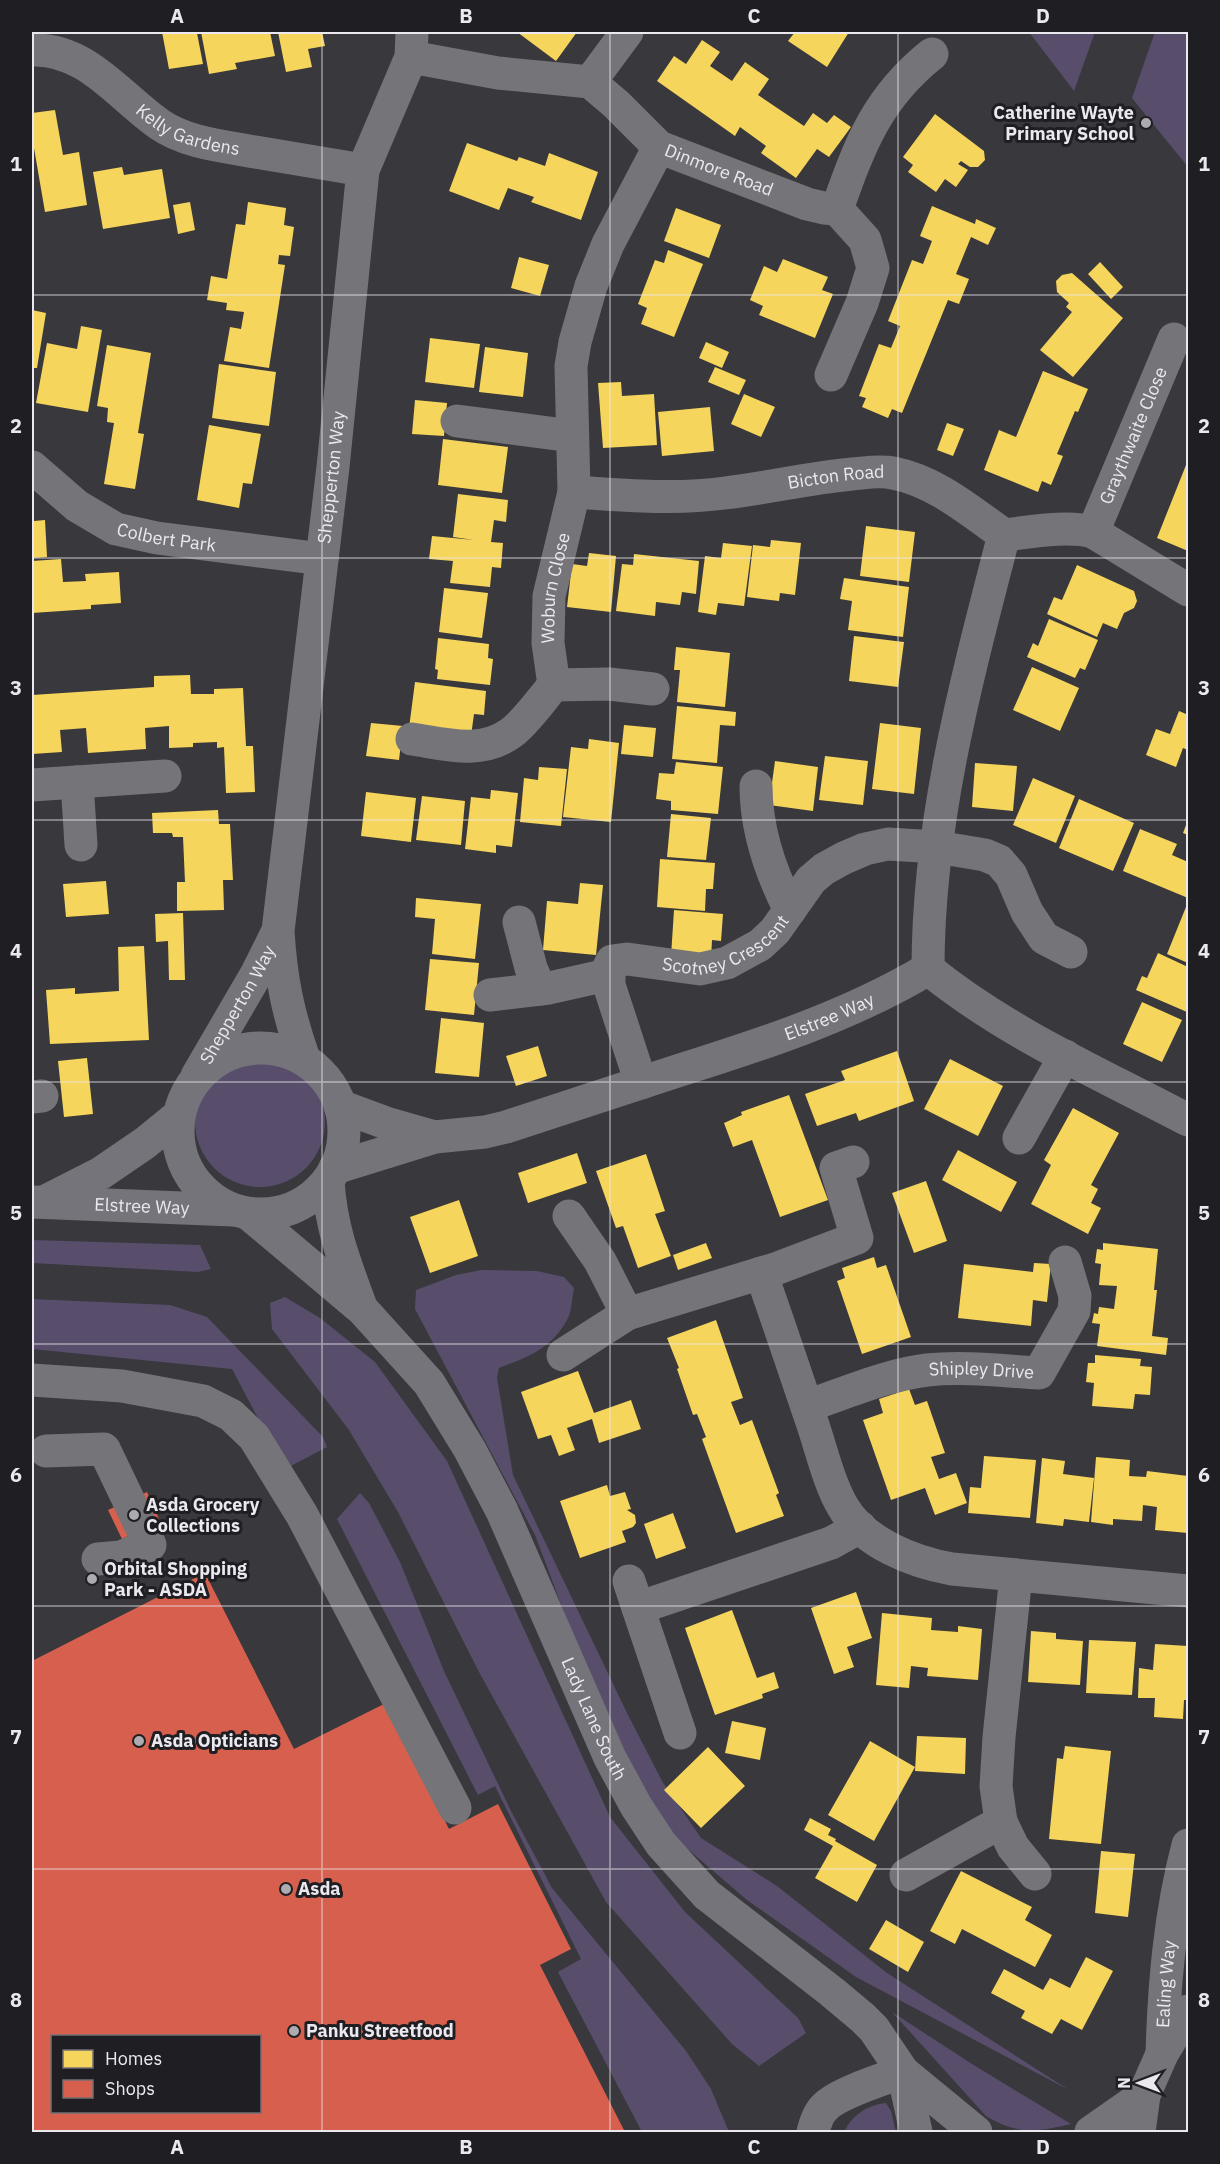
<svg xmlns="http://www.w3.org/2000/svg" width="1220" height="2164" font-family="'IBM Plex Sans',sans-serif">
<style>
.green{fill:#584e6c}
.homes{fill:#f6d55c}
.shops{fill:#d6604d;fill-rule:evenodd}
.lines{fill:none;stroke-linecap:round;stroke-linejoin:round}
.minor{stroke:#757478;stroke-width:33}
.major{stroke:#75747a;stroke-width:33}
.grid{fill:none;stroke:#ebe9ef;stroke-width:1.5;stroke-opacity:0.55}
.poi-dot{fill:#adabb0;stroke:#1f1e22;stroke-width:2}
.labels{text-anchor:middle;stroke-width:6;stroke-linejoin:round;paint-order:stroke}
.poi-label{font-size:18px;font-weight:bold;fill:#ebe9ef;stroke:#1f1e22;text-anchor:start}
.street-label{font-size:18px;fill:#ebe9ef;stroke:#1f1e22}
.neatline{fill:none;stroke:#ebe9ef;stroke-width:2}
.grid-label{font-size:20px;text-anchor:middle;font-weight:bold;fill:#ebe9ef}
</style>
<rect width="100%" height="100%" fill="#39383c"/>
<!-- green -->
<path class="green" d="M1029 32H1095L1074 91Z
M1155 32H1188V167L1132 98Z
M195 1122a65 65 0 1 1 130 0a65 65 0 1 1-130 0Z
M32 1240 200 1245 211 1269 198 1272 32 1263Z
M481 1270 537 1271 564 1277 574 1288C572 1297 572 1312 567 1320 551 1349 528 1357 499 1368L497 1378 513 1475 627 1713 662 1781 701 1838 777 1886 887 1973 1069 2090 856 1977 747 1900 676 1839 652 1807 588 1676 535 1535 415 1309 416 1290 456 1275Z
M285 1297 320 1318 375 1362 447 1461 610 1817 685 1912 798 2018 806 2033 759 2066 732 2044 606 1902 479 1672 398 1512 349 1430 272 1329 270 1303Z
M32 1299 170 1305 207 1317 323 1437 327 1447 285 1469 232 1369 32 1349Z
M360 1493 369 1503 400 1562 444 1671 511 1811 552 1888 686 2051 711 2089 729 2132H642L558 1972 581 1959 495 1786 478 1795 337 1519Z
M892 2012 972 2064 1071 2124C1037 2132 1017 2135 986 2116Z
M886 2103 891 2111 896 2132H844C852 2115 867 2105 886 2103Z"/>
<!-- homes -->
<path class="homes" d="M162 32H189V34L197 33 203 64 169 69Z
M201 32H270L275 56 235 63 237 69 209 74Z
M278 32H322L325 46 308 49 312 67 286 72Z
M517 32H577L556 61Z
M795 32H849L827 67 788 41Z
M702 40 720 52 710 66 732 81 745 62 769 79 758 95 804 126 813 113 827 123 834 115 851 127 829 157 817 149 796 178 761 153 766 146 740 127 735 136 657 81 674 56 686 64Z
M55 110 63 155 79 152 87 205 45 212 34 148 32 149V113Z
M935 114 984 151 985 160 978 167H970L961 161 958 164 968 170 956 187 945 179 936 192 908 172 913 165 903 157Z
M467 143 517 161 519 157 545 166 549 153 598 172 581 220 531 202 534 197 508 188 499 210 449 191Z
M122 167 124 175 162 169 170 218 103 229 93 172Z
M190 202 195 230 178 234 173 205Z
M248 202 286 208 284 225 294 227 290 256 279 255 278 264 285 265 269 368 224 361 230 327 241 329 244 312 226 310 227 303 207 300 211 276 227 279 236 224 245 225Z
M932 206 975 224 976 219 996 228 988 245 971 237 956 274 969 279 959 304 948 300 902 413 892 409 888 418 862 407 866 398 859 396 879 344 891 348 900 326 888 321 912 260 923 264 932 241 920 236Z
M676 208 721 225 709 258 664 241Z
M668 250 703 264 674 337 641 324 647 308 638 304 655 260 664 263Z
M519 257 549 265 540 296 511 288Z
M783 259 828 277 822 290 833 294 815 338 759 315 763 306 750 300 764 266 777 272Z
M1100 262 1123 287 1111 299 1088 274Z
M1072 273 1123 318 1073 377 1040 350 1072 312 1066 307 1069 303 1057 292 1056 281 1062 275Z
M32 310 46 313 37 368H32Z
M81 326 102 330 88 412 36 403 47 343 77 349Z
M430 338 480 344 474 388 425 382Z
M706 342 729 352 722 368 699 358Z
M107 345 151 353 138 433 144 434 135 489 104 484 114 423 107 422 108 408 97 406Z
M485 347 528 353 523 397 479 392Z
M219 364 276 372 269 426 212 418Z
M715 367 746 380 739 395 708 382Z
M1043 371 1088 389 1078 412 1075 411 1057 454 1063 456 1051 485 1042 481 1038 492 984 470 999 430 1016 437Z
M621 382 622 396 654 394 657 445 603 448 598 383Z
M744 394 775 407 761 437 731 424Z
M415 400 447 403 444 436 412 434Z
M710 407 714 451 662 456 658 412Z
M947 423 964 429 953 456 937 450Z
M209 425 261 434 252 484 243 483 239 508 197 500Z
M443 439 508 447 502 493 438 485Z
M1188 460V551L1157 538Z
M458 494 508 500 506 522 494 520 491 542 503 543 501 568 492 567 490 587 450 583 453 561 429 559 432 536 474 540 453 537Z
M32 516H33L34 521 45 520 47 557 32 558Z
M866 526 915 532 909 582 860 576Z
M771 540 801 543 795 595 780 593 779 601 747 597 753 545 770 547Z
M723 543 752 546 744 606 718 603 716 615 698 612 705 556 721 558Z
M589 553 616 556 611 612 567 607 572 564 587 566Z
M634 554 699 561 696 594 682 592 680 605 656 602 655 616 616 611 622 564 633 565Z
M61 559 63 582 86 581 85 574 119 572 121 603 91 605V609L32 613V561Z
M1077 565 1134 591 1137 601 1134 608 1124 613 1117 629 1103 623 1097 637 1047 614 1054 597 1062 600Z
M844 578 909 587 903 637 848 630 852 601 840 599Z
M444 588 488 593 482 638 439 632Z
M1049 619 1098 640 1085 670 1080 668 1075 678 1027 657 1033 643 1038 646Z
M854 636 904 642 898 687 849 681Z
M438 638 489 644 488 658 493 659 490 685 437 679 438 670 435 669Z
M676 647 730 653 725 707 677 702 680 670H674Z
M1032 667 1079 688 1060 731 1013 710Z
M190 675 191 694H214V689L243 688 246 746H253L255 792 226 793 224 747 217 748V742L193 743V747L169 748V726L145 728 146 749 88 753 86 728 60 730 62 752 32 754V695L154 687V676Z
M415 682 486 691 484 715 474 714 471 736 409 728Z
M677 706 736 712 735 726 720 725 717 763 672 759Z
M1188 708V750L1183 748 1176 767 1146 755 1156 729 1170 734 1179 711 1186 714Z
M371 723 403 726 399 760 366 756Z
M880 723 921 728 914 794 872 789Z
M624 725 656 728 653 757 621 754Z
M589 739 619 743 611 822 563 817 571 747 588 749Z
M825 756 868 761 863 805 819 800Z
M775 761 818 767 813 811 769 805Z
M676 762 723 767 718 814 671 810V801L656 799 659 773 674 774Z
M975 763 1017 766 1013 811 972 807Z
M539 767 567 769 561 826 520 822 524 778 538 780Z
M1033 778 1075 796 1056 843 1013 825Z
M491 790 518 793 512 847 496 845V853L465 849 471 797 490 799Z
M366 792 416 798 411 842 361 836Z
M422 796 465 801 461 845 416 840Z
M1079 799 1134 823 1113 871 1059 848Z
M218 810 219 824H230L233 880H223L224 910 177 911V882H185L183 837H173L172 833H153L152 813Z
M671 814 711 818 706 860 667 857Z
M1188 820V835L1183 833Z
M1140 829 1177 844 1172 855 1188 862V898L1123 871Z
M660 859 715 863 713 889H706L705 911 657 907Z
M106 881 109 914 66 917 63 884Z
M580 883 603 885 596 955 543 950 547 901 578 904Z
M416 898 481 904 475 959 432 954 435 919 415 917Z
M1188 902V963L1167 954Z
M674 910 723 914 721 941 712 940 711 959 671 956Z
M183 913 185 980H169L168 941 156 942 155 914Z
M144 946 149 1040 50 1044 46 990 75 988V994L119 991 118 947Z
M1158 953 1188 967V1008L1187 1012 1136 990 1142 976 1147 978Z
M430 959 479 963 474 1015 425 1010Z
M1142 1002 1182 1020 1162 1062 1123 1044Z
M441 1018 484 1023 479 1077 435 1073Z
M538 1046 547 1076 516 1086 506 1056Z
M897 1051 914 1101 859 1121 856 1113 817 1126 805 1094 845 1080 841 1071Z
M87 1058 93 1114 64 1117 58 1061Z
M950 1059 1003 1086 978 1136 924 1109Z
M789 1095 828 1200 780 1217 752 1140 733 1147 724 1123 742 1115 741 1112Z
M1073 1108 1119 1133 1091 1185 1098 1189 1091 1203 1101 1208 1088 1234 1031 1204 1051 1165 1044 1160Z
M958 1150 1017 1182 1001 1212 942 1180Z
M577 1153 587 1183 528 1203 518 1173Z
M646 1154 665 1211 655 1214 671 1256 638 1268 623 1226 616 1228 596 1171Z
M926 1181 947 1241 914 1253 892 1193Z
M459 1200 478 1256 430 1273 410 1217Z
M706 1243 712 1258 678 1270 673 1255Z
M1103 1243 1158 1249 1154 1290H1157L1152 1336 1168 1338 1166 1355 1097 1346 1100 1324 1092 1323 1094 1313 1098 1314 1099 1307 1114 1309 1117 1286 1099 1285 1101 1264 1095 1263 1097 1249 1103 1250Z
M874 1257 877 1268 886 1265 911 1337 862 1354 837 1281 845 1278 842 1268Z
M1034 1263 1051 1264 1047 1302 1033 1300 1031 1326 958 1318 964 1264 1033 1272Z
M716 1320 743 1398 731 1402 740 1425 752 1420 779 1493 776 1495 784 1516 736 1533 702 1439 706 1437 697 1414 693 1415 677 1369 679 1368 667 1338Z
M1095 1355 1141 1359 1140 1366 1152 1367 1150 1395 1135 1394 1133 1409 1092 1406 1094 1383 1086 1382 1088 1363H1095Z
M578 1371 594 1413 631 1400 641 1429 599 1443 592 1419 567 1428 575 1450 559 1456 551 1435 538 1439 521 1392Z
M909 1389 915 1405 927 1401 945 1453 931 1457 939 1479 956 1473 967 1503 935 1515 925 1488 891 1500 863 1420 883 1413 879 1399Z
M984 1456 1036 1460 1030 1518 968 1513 970 1487 981 1488Z
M1096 1457 1130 1460 1129 1476 1146 1477 1147 1471 1188 1476V1533L1155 1530 1157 1507 1143 1505 1142 1521 1113 1519V1525L1091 1522Z
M1042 1458 1065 1461 1063 1474 1094 1478 1089 1522 1064 1519 1063 1526 1036 1523Z
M607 1485 610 1496 625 1492 631 1509 627 1510 635 1515 636 1523 633 1527 622 1531 626 1542 580 1558 560 1501Z
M673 1513 686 1548 656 1559 644 1524Z
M856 1592 872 1638 847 1647 854 1667 834 1674 811 1608Z
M732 1610 757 1678 774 1672 779 1688 762 1694 763 1698 715 1715 685 1628Z
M882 1613 932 1618 931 1630 958 1632V1626L982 1629 978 1680 927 1676 928 1668 911 1666 909 1688 876 1685Z
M1031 1631 1056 1633V1639L1083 1641 1080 1685 1028 1682Z
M1089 1640 1136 1642 1132 1695 1086 1693Z
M1155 1644 1188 1646 1187 1700H1184L1183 1719 1154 1717 1155 1698H1138L1139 1668 1153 1670Z
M732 1721 766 1728 760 1760 725 1753Z
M917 1736 966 1738 965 1774 915 1771Z
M870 1741 915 1767 874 1841 828 1815Z
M1065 1746 1111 1751 1101 1844 1049 1839 1057 1758 1063 1759Z
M708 1747 745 1786 701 1828 664 1790Z
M810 1818 831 1829 828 1835 836 1839 835 1841 877 1865 857 1902 815 1878 833 1846 804 1830Z
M1101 1851 1135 1854 1128 1917 1095 1913Z
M961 1871 1032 1907 1025 1920 1052 1935 1035 1967 962 1929 955 1944 930 1931Z
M886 1920 924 1942 908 1972 869 1949Z
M1086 1957 1113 1971 1082 2030 1061 2019 1052 2034 1021 2018 1025 2011 991 1993 1004 1969 1043 1990 1050 1978 1070 1988Z"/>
<!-- shops -->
<path class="shops" d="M147 1492 160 1521 122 1539 108 1510Z
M205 1573 294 1749 386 1703 449 1829 498 1804 571 1949 540 1965 625 2132H32V1661ZM52 2036H260V2112H52Z"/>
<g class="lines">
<!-- minor -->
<g class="minor">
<path id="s1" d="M32 50C86 48 119 96 159 124 186 143 223 146 255 152 291 158 327 164 363 170"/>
<path id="s2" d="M411 57 498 73 590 82 616 104 659 147 807 204 824 208 837 209C860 144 877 98 932 54"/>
<path d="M590 82 627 32"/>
<path id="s3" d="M659 147 608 244 591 286 575 342 571 366 574 492C625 495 674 500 725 493 767 488 809 478 852 474 865 473 879 470 893 473 935 481 970 511 1004 535 967 678 928 820 928 969"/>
<path d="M831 375 862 303 873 268 865 240 837 209"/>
<path d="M457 421 572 436"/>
<path id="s4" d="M32 467 77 506 116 529 157 538 322 559"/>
<path d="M1093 532 1188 590"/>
<path id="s5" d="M1004 535C1030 532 1068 525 1093 532L1174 339"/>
<path id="s6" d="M554 685 548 643 549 596 574 492"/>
<path d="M412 739C445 744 481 755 511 733 526 722 541 700 554 685L609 684 653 689"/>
<path d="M77 782 81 845"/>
<path d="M32 785 165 776"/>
<path d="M756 786C756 830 770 871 790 910"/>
<path d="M519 922 531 968 540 989"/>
<path d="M490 995 549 988 607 975"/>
<path id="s7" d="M304 1059C288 1013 281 980 278 931L333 467 363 170 411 57 412 32"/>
<path id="s8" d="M197 1076 257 973 277 933"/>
<path id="s9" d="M641 1083 609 985V967L612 961 627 959 700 969 727 963 760 945 775 931 811 880 824 869 844 858 865 849 888 844 937 847 985 855 999 861 1011 875 1027 912 1044 938 1071 952"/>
<path d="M32 1097 42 1096"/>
<path d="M340 1106 386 1123 435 1137"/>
<path d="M1019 1138 1065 1056"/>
<path id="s10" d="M335 1168 435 1137 485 1132 506 1127C561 1109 616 1091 671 1073 760 1045 848 1017 928 969 1007 1033 1099 1073 1188 1120"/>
<path d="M569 1216 600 1261 627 1314"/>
<path d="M761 1273C779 1324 796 1375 813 1425 822 1452 829 1483 843 1507 864 1543 913 1562 952 1569L1188 1591"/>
<path d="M563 1355 627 1314 778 1268 857 1238 836 1168 853 1162"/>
<path d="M32 1380 122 1386 203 1401 231 1415 254 1437 302 1515 455 1808"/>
<path id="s11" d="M807 1406C846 1393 886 1375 927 1370 964 1366 1003 1371 1039 1373L1074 1311 1075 1296 1065 1262"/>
<path d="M46 1451 104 1449 150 1545 121 1557 98 1559"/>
<path d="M629 1581 680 1733"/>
<path d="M638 1608 831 1543 860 1527"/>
<path d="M1001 1822 996 1786 999 1737 1016 1575"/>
<path d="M906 1875 1001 1822 1013 1847 1035 1874"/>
<path id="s12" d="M1162 2054C1164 1983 1170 1914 1188 1845"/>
<path d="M813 2132C815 2124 818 2113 825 2107 838 2093 884 2079 903 2072"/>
<path d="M1091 2132 1144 2095"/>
<path d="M1139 2132 1144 2095 1162 2054 1188 2011"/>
</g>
<!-- major -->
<g class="major">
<circle cx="261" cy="1131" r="83"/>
<path d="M328 1181C331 1228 344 1261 360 1304"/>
<path d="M46 1201 101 1173 145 1143 178 1116"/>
<path id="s13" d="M32 1202 233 1210"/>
<path id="s14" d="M249 1214 362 1309 429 1383 470 1450 502 1511 610 1758 636 1806 661 1844 707 1895 832 1992 863 2018 874 2029 903 2072 976 2132"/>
<path d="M903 2072 916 2132"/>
</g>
</g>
<!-- grid -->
<path class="grid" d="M322 32V2132M610 32V2132M898 32V2132M32 295H1188M32 558H1188M32 820H1188M32 1082H1188M32 1344H1188M32 1606H1188M32 1869H1188"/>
<!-- markers -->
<g class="poi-dot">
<circle cx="1146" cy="123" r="6"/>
<circle cx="134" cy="1515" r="6"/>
<circle cx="92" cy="1579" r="6"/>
<circle cx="139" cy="1741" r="6"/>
<circle cx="286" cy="1889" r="6"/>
<circle cx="294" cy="2031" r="6"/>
</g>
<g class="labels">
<!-- poi labels -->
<g class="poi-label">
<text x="1134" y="119" text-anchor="end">Catherine Wayte<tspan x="1134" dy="21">Primary School</tspan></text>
<text x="146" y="1511">Asda Grocery<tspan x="146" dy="21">Collections</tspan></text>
<text x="104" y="1575">Orbital Shopping<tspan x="104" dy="21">Park - ASDA</tspan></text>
<text x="151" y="1747">Asda Opticians</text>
<text x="298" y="1895">Asda</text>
<text x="306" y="2037">Panku Streetfood</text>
</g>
<!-- street labels -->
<g class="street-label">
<text dy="6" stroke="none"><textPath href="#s1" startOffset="180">Kelly Gardens</textPath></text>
<text dy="6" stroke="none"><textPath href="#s2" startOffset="340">Dinmore Road</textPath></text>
<text dy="6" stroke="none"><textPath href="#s5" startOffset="194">Graythwaite Close</textPath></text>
<text dy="6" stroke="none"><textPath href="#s7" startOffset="588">Shepperton Way</textPath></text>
<text dy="6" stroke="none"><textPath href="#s3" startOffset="627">Bicton Road</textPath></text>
<text dy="6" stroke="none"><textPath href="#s4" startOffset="156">Colbert Park</textPath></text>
<text dy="6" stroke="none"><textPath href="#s6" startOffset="98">Woburn Close</textPath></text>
<text dy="6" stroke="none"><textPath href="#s9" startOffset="249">Scotney Crescent</textPath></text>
<text dy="6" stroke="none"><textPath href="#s8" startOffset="82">Shepperton Way</textPath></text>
<text dy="6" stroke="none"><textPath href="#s10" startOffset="518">Elstree Way</textPath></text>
<text dy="6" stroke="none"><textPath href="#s13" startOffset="110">Elstree Way</textPath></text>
<text dy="6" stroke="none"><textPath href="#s11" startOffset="180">Shipley Drive</textPath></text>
<text dy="6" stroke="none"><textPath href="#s14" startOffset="622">Lady Lane South</textPath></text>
<text dy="6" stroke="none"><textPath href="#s12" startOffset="70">Ealing Way</textPath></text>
</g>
</g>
<!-- border -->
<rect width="1220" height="2164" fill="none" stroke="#1f1e22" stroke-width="66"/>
<!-- legend -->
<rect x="51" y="2035" width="210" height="78" fill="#1f1e22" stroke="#716f74" stroke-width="1.5"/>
<rect x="63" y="2050" width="30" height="18" fill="#f6d55c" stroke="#716f74" stroke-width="1.5"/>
<text x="105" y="2065" font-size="18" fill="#ebe9ef">Homes</text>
<rect x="63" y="2080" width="30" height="18" fill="#d6604d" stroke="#716f74" stroke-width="1.5"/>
<text x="105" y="2095" font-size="18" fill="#ebe9ef">Shops</text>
<!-- north arrow -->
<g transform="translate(1139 2083) rotate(270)" stroke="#1f1e22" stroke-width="4.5" paint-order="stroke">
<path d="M0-4.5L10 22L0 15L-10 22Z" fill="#ebe9ef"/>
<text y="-9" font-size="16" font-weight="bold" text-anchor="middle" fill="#ebe9ef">N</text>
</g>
<rect x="33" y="33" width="1154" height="2098" class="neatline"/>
<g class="grid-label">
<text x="177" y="23">A</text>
<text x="466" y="23">B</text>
<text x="754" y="23">C</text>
<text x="1043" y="23">D</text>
<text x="16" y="171">1</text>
<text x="1204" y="171">1</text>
<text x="16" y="433">2</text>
<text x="1204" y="433">2</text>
<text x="16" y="695">3</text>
<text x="1204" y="695">3</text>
<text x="16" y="958">4</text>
<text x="1204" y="958">4</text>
<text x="16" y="1220">5</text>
<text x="1204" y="1220">5</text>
<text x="16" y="1482">6</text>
<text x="1204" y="1482">6</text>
<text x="16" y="1744">7</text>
<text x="1204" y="1744">7</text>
<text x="16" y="2007">8</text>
<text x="1204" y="2007">8</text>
<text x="177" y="2154">A</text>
<text x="466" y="2154">B</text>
<text x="754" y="2154">C</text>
<text x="1043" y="2154">D</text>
</g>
</svg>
